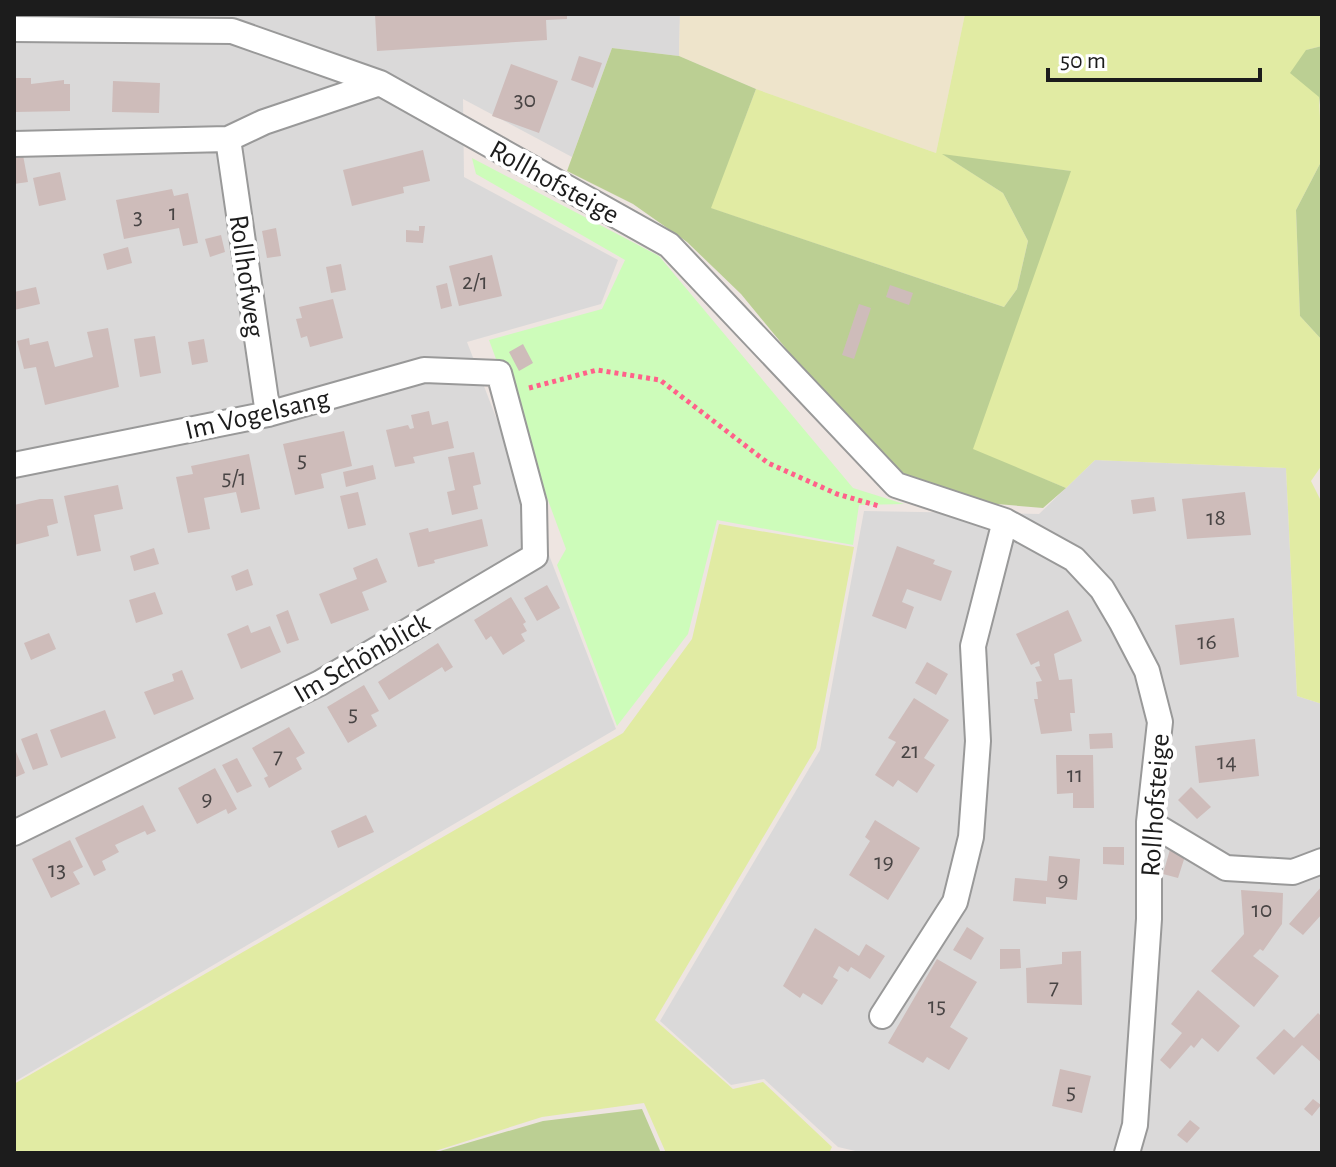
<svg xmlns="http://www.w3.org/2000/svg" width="1336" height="1167" font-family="'Alegreya Sans',sans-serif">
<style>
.residential{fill:#dad9d9}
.farmland{fill:#eee4cb}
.grass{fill:#e1eba3}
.forest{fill:#bbcf93}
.park{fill:#cdfcba}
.building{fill:#cebcba}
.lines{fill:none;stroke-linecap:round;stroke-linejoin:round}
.street-casing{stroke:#999;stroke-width:28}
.path{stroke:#ff618a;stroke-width:5;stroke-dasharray:4 4;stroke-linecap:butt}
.street{stroke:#fff;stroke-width:24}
.labels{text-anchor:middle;stroke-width:8;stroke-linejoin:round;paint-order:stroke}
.number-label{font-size:24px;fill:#484444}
.street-label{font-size:28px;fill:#1c1c1c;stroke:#fff}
</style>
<rect width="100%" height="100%" fill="#eee5e1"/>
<!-- residential -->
<path class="residential" d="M14 14H680L679 56 612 48 572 157 463 99 464 177 618 260 601 304 467 342 616 729 14 1082Z
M1095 460 1286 468 1297 696 1322 704V1153H864L838 1147 764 1079 731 1085 660 1021 820 750 864 511 1039 514Z"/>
<!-- farmland -->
<path class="farmland" d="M680 14H965L936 153 756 89 679 56Z"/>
<!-- grass -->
<path class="grass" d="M965 14H1322V46L1306 50 1319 97 1322 160 1296 210 1300 316 1322 340V465L1311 481 1322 503V704L1297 696 1286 468 1095 460 1066 488 972 450 1070 171 944 155 1003 193 1028 241 1017 289 1004 307 710 208 756 89 936 153Z
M719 524 854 547 816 748 655 1020 733 1089 763 1082 832 1147 829 1153H666L644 1103 542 1117 429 1153H14V1084L623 733 692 639Z"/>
<!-- forest -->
<path class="forest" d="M1322 46V121L1319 97 1290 73 1306 50Z
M612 48 679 56 756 89 711 208 1004 307 1017 289 1028 241 1003 193 942 154 1071 171 973 449 1066 488 1043 508 985 503 914 479 877 459 741 294 687 242 633 204 567 171Z
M1322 160V340L1300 316 1296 210Z
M642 1109 661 1153H433L543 1121Z"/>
<!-- park -->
<path class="park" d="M472 158 659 256 853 488 904 504 859 505 853 545 717 520 688 634 617 726 557 565 566 549 489 340 602 309 625 260 476 174Z"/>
<!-- building -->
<path class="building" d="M375 14H567V19L546 20 547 40 377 51Z
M579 56 602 63 593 88 571 80Z
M511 64 558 81 539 133 492 116Z
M16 78H31V84L64 80V84H70V111L14 112Z
M113 81 160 83 159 113 112 112Z
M423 150 430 181 403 187 404 193 352 206 343 170Z
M23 155 28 182 14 184V157Z
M60 172 66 200 39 206 33 178Z
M172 189 174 196 188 193 198 243 183 246 179 228 124 239 116 200Z
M419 226H425L423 243 406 242V230L419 231Z
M276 228 281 256 267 258 262 231Z
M221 235 225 252 210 257 205 239Z
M128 247 132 263 107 270 103 254Z
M492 255 502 296 459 306 449 266Z
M341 264 346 290 331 293 326 267Z
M447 283 452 306 441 309 436 286Z
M890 285 913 293 909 305 886 297Z
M36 287 40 304 14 310V292Z
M333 299 343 338 310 347 307 336 301 338 296 319 302 318 299 307Z
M859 304 871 308 854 359 842 355Z
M108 328 119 387 45 405 36 367 24 369 17 341 29 338 30 345 48 341 55 367 93 357 87 332Z
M155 336 161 373 140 377 134 339Z
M204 339 208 362 192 365 188 342Z
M523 344 533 363 519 371 509 352Z
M429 411 432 425 448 421 454 448 413 457 415 463 395 467 386 430 408 425 410 429 414 428 411 415Z
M344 431 352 466 321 474 324 488 295 495 283 444Z
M474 452 481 484 473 486 478 509 452 515 447 492 455 490 448 457Z
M249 454 260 509 241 513 236 492 204 498 210 529 188 533 176 477 193 474 191 466Z
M373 465 376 479 346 487 343 472Z
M118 485 123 509 94 515 101 551 77 556 64 496Z
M358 492 366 525 348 529 340 496Z
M1245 492 1251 535 1187 539 1182 499Z
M1154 497 1156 511 1133 514 1131 500Z
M40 499H53L58 523 47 526 49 536 14 545V505Z
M482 519 488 546 434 560 435 563 418 567 409 533 428 528 429 532Z
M897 546 935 560 933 564 952 571 941 601 907 589 902 602 914 607 906 629 872 616Z
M154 548 159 564 134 571 130 556Z
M377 558 387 582 362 592 369 610 331 624 319 594 357 579 353 568Z
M248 569 253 585 236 591 231 576Z
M547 585 560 608 537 621 524 598Z
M155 592 163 614 136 623 129 600Z
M511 597 526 622 523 624 527 631 521 634 525 641 503 655 491 636 486 640 474 620Z
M288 610 299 640 287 644 276 615Z
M1068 610 1082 641 1054 654 1059 680 1072 679 1075 713H1070L1072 731 1041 734 1034 699H1038L1036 682 1042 681 1035 667 1040 666 1039 661 1031 665 1016 634Z
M1234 618 1239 657 1180 665 1175 625Z
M248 625 251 633 270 626 281 652 241 669 227 634Z
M49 633 56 649 31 660 24 643Z
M438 643 453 667 445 672 442 667 389 700 378 682Z
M927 662 948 674 936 695 915 683Z
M182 670 194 699 154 715 144 692 174 681 172 674Z
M364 685 379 711 371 715 377 726 348 743 327 707Z
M914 698 949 720 924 758 935 765 917 793 898 780 893 787 875 775 896 742 888 738Z
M105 710 116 738 61 758 50 730Z
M289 727 305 753 296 758 302 769 269 788 264 778 268 776 252 748Z
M37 733 48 765 33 770 21 739Z
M1112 733 1113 748 1090 749 1089 734Z
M1255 739 1259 776 1199 783 1195 746Z
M14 747 25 773 14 778Z
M1056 755H1093L1094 808H1073V793L1057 794Z
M237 758 252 786 237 793 222 765Z
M215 768 237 809 228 814 226 809 197 824 178 788Z
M1191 787 1211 807 1197 819 1178 800Z
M143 805 156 831 147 835 145 831 115 845 119 852 102 861 106 870 94 876 75 838Z
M366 815 374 832 338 848 331 831Z
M875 820 920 848 888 900 849 875 870 841 865 837Z
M70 840 83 867 73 872 80 884 51 898 32 859Z
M1171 846 1187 850 1178 878 1163 874Z
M1103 847H1124V865L1103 864Z
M1049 856 1080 859 1077 900 1046 897V904L1013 901 1015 878 1047 881Z
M1322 886V914L1303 935 1289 924Z
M1241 890 1283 893 1282 924 1263 951 1260 949 1253 956 1279 976 1254 1007 1211 971 1244 934Z
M967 927 984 938 971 960 953 950Z
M815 928 859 956 866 944 885 956 870 979 851 967 848 972 839 966 833 977 838 980 822 1005 803 993 800 998 783 986Z
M1000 949H1020L1021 968 1000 969Z
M1081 951 1082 1005 1027 1003 1026 968 1062 964V952Z
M937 959 977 982 950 1027 968 1038 949 1070 927 1057 923 1063 888 1043Z
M1198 990 1240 1026 1218 1052 1202 1038 1194 1048 1191 1045 1170 1069 1160 1060 1182 1033 1171 1024Z
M1318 1013 1322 1017V1063L1302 1045 1274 1075 1256 1058 1284 1029 1294 1038Z
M1060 1069 1091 1076 1082 1113 1052 1106Z
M1313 1099 1321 1105 1312 1116 1304 1109Z
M1190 1120 1200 1128 1187 1143 1177 1135Z"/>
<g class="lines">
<defs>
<path id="street" d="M14 29 232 31 380 83 669 245 896 485 1005 521 1074 559 1102 589 1122 623 1147 671 1160 722 1149 822V919L1135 1125 1127 1153
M228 139 268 414
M14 144 228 139 264 122 380 83
M14 465 268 414 424 370 499 373 534 503 535 556 320 683 14 833
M1149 822 1226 868 1293 872 1322 861
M882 1016 955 902 971 837 978 741 973 646 1005 521"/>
</defs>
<!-- street casing -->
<use href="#street" class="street-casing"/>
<!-- path -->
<path class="path" d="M529 388 597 370 660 380 768 463 837 494 879 506"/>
<!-- street -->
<use href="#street" class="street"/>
</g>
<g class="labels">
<!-- number labels -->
<g class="number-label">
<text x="525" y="107">30</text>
<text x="173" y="220">1</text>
<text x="138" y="224">3</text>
<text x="475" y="289">2/1</text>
<text x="302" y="467">5</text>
<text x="234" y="485">5/1</text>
<text x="1216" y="525">18</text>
<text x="1207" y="649">16</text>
<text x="353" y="721">5</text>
<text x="910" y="758">21</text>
<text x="278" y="763">7</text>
<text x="1227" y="769">14</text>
<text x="1075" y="782">11</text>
<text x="207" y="806">9</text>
<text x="884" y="869">19</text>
<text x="57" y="877">13</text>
<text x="1063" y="887">9</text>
<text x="1262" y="917">10</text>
<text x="1054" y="994">7</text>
<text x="937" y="1013">15</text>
<text x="1071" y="1099">5</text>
</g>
<!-- street labels -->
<g class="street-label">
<text transform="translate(555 181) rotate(29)" y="10">Rollhofsteige</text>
<text transform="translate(248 276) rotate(82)" y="10">Rollhofweg</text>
<text transform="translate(257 413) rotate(-13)" y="10">Im Vogelsang</text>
<text transform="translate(361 657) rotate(-30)" y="10">Im Schönblick</text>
<text transform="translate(1154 805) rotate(-86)" y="10">Rollhofsteige</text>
</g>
</g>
<!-- border -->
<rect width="1336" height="1167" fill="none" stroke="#1c1c1c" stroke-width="32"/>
<!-- scale -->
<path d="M1048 68v12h212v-12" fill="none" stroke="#1c1c1c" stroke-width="4"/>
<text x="1060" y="68" font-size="24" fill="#1c1c1c" stroke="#ffffff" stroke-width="6" paint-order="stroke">50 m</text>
</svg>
